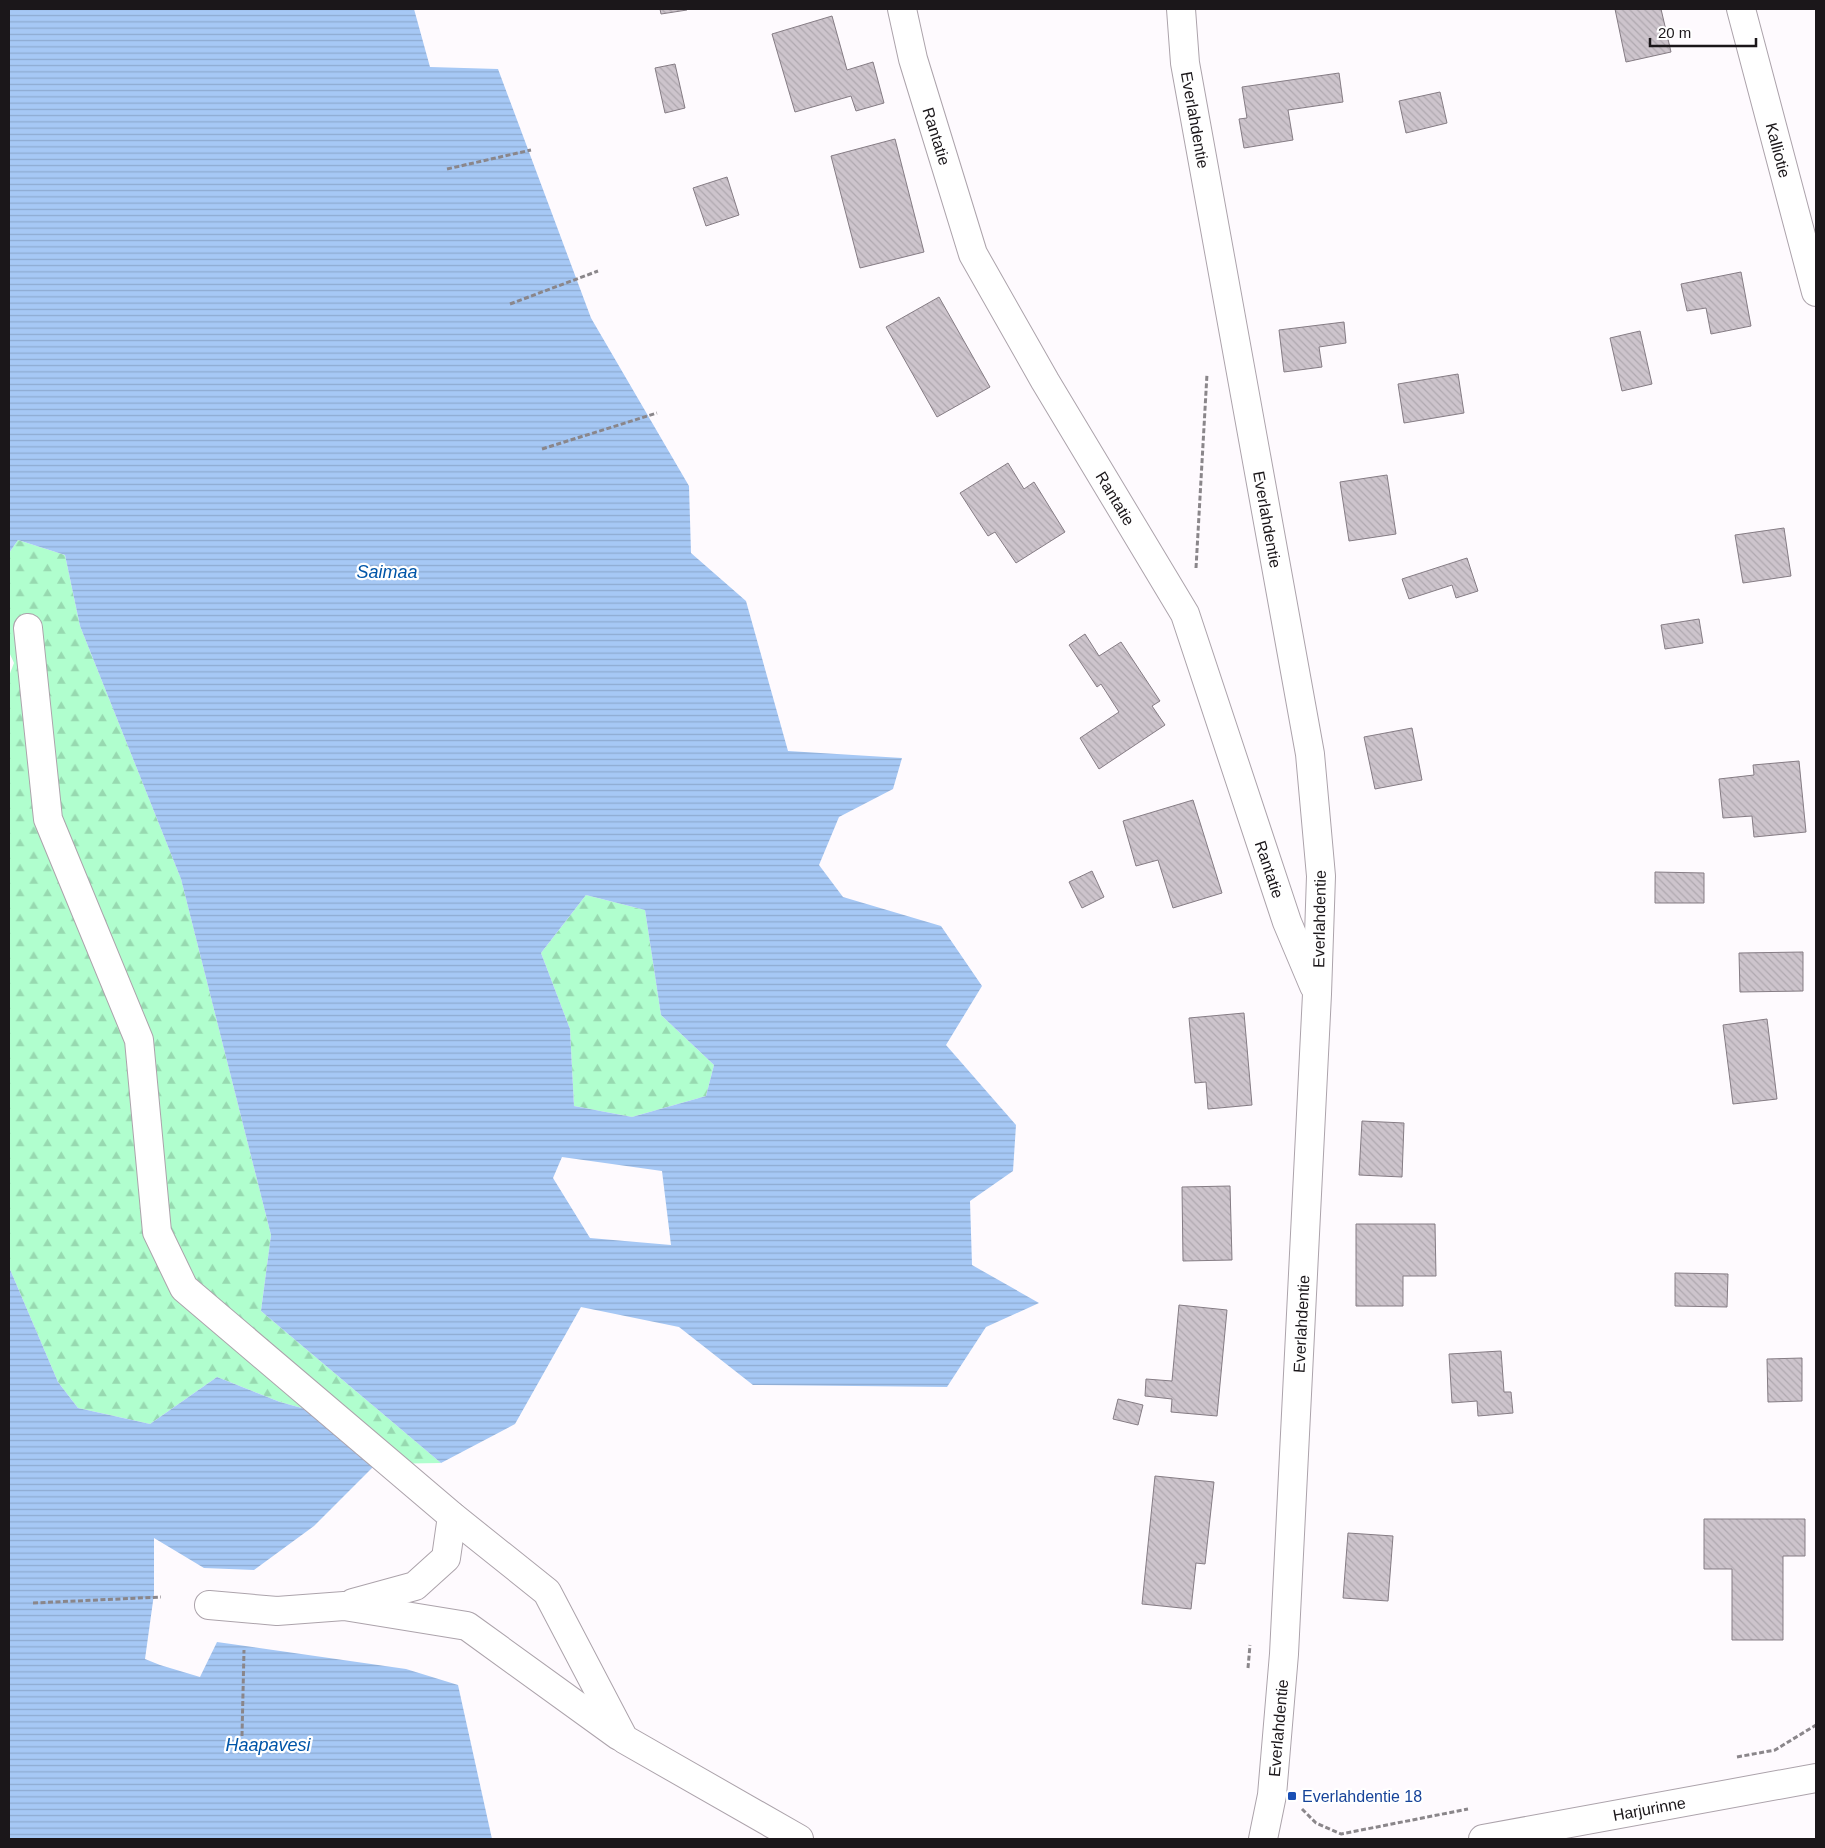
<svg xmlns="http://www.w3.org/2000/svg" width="1825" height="1848" font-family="Arial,sans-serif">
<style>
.forest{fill:url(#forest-firs)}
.water{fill:url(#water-rules);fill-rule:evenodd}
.building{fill:url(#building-back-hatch);stroke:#857c84}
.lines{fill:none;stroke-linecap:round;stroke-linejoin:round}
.minor-casing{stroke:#aca3ab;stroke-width:30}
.path{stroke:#8a868a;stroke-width:3;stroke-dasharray:5 2.5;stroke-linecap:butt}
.minor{stroke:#fff;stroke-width:28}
.transit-dot{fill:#1a4fb4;stroke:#fff;stroke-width:2}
.labels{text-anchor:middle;stroke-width:4.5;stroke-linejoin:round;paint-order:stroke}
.street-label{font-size:16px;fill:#1b171a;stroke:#fff}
.transit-label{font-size:16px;fill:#164399;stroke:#fff;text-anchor:start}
.water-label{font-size:18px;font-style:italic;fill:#0055a8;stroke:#fff}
</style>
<defs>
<pattern id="forest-firs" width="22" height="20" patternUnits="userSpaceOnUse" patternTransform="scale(1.25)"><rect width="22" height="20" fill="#b0fece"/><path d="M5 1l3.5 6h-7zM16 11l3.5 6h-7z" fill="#97d9b0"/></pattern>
<pattern id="water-rules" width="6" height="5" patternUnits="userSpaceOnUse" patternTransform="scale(1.25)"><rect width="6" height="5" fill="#a6c8f5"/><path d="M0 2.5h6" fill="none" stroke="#8eabd1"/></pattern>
<pattern id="building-back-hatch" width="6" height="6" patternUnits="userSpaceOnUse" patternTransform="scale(1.25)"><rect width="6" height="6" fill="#cdc4cc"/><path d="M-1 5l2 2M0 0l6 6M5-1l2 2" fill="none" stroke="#afa8af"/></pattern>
</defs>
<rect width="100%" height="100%" fill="#fefafe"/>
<!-- forest -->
<path class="forest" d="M18 540 65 555 80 626 181 879 271 1235 261 1311 441 1463 376 1464 320 1413 280 1402 217 1377 150 1424 78 1408 58 1382 9 1267V676L14 663 9 652V553Z
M586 895 645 910 661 1015 714 1065 706 1096 632 1117 574 1106 570 1029 541 953Z"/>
<!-- water -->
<path class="water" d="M9 9H414L430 67 498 69 591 318 689 486 691 553 746 601 788 751 902 758 893 789 839 817 819 865 843 897 941 926 982 986 946 1045 1016 1125 1013 1171 970 1201 972 1265 1039 1303 986 1327 947 1387 753 1385 679 1327 581 1307 515 1424 441 1463 261 1311 271 1235 181 879 80 626 65 555 18 540 9 553ZM586 895 645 910 661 1015 714 1065 706 1096 632 1117 574 1106 570 1029 541 953ZM562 1157 662 1171 671 1245 590 1238 553 1178Z
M9 1267 58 1382 78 1408 150 1424 217 1377 280 1402 320 1413 376 1464 314 1526 254 1570 204 1568 154 1538V1594L145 1659 160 1665 200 1677 217 1642 406 1669 458 1685 492 1839H9Z"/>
<!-- building -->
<path class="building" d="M660 9H687V10L661 14Z
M1615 9H1661L1671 52 1626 62Z
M832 16 847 70 873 62 884 103 856 111 851 96 795 112 772 34Z
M675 64 685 108 665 113 655 68Z
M1339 73 1343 102 1288 110 1293 140 1244 148 1239 119 1247 118 1242 87Z
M1440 92 1447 123 1406 133 1399 101Z
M895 139 924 252 860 268 831 156Z
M727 177 739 215 706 226 693 188Z
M1741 272 1751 326 1711 334 1706 308 1687 311 1681 284Z
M939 297 990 387 937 417 886 327Z
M1344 322 1346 343 1319 347 1322 367 1284 372 1279 330Z
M1640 331 1652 384 1622 391 1610 338Z
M1458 374 1464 413 1404 423 1398 384Z
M1008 463 1024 489 1034 482 1065 532 1016 563 995 532 988 536 960 493Z
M1387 475 1396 534 1349 541 1340 482Z
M1784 528 1791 576 1743 583 1735 535Z
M1467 558 1478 591 1456 598 1452 585 1409 599 1402 579Z
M1699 619 1703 643 1665 649 1661 625Z
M1085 634 1099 656 1121 642 1160 701 1152 706 1165 725 1099 769 1080 738 1119 712 1101 684 1097 687 1069 645Z
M1412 728 1422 780 1375 789 1364 737Z
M1799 761 1806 832 1754 837 1752 816 1723 818 1719 779 1754 775 1753 765Z
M1193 800 1222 893 1173 908 1158 860 1136 866 1123 821Z
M1092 871 1104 897 1082 908 1069 882Z
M1655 872 1704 873V903H1655Z
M1803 952V991L1740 992 1739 953Z
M1244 1013 1252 1105 1208 1109 1206 1082 1195 1083 1189 1018Z
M1767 1019 1777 1099 1733 1104 1723 1025Z
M1362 1121 1404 1123 1402 1177 1359 1175Z
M1230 1186 1232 1260 1183 1261 1182 1187Z
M1356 1224H1435L1436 1276H1403V1306H1356Z
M1675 1273 1728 1274 1727 1307 1675 1306Z
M1179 1305 1227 1310 1217 1416 1171 1412 1172 1399 1145 1396 1146 1379 1172 1381Z
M1501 1351 1504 1392H1511L1513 1413 1478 1416 1477 1401 1452 1403 1449 1354Z
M1802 1358V1401L1768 1402 1767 1359Z
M1118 1399 1143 1405 1138 1425 1113 1419Z
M1155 1476 1214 1482 1205 1564 1196 1563 1191 1609 1142 1604Z
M1704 1519H1805V1556H1783V1640H1732V1569H1704Z
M1348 1533 1393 1536 1388 1601 1343 1598Z"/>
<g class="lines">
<defs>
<g id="minor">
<path id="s1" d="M902 9 913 59 973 254 1045 381 1185 614 1287 922 1314 986"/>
<path id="s2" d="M1181 9 1185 63 1310 754 1321 876 1317 994 1284 1654 1272 1795 1263 1839"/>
<path id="s3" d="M1741 9 1816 292"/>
<path d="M28 628 48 819 139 1040 157 1232 184 1288 452 1516 547 1592 624 1739 799 1839"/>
<path d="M353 1603 415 1586 446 1558 452 1516"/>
<path d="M209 1605 277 1611 344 1606 467 1626 619 1736"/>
<path id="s4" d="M1483 1839 1816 1778"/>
</g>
</defs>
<!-- minor casing -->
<use href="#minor" class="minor-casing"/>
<!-- path -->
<path class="path" d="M447 169 531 150
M510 304 598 271
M542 449 657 413
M1196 568 1207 374
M33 1603 161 1597
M1248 1668 1250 1645
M242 1736 244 1650
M1737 1757 1775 1750 1816 1725
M1302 1809 1316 1823 1341 1834 1468 1809"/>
<!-- minor -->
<use href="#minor" class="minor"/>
</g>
<!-- markers -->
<rect class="transit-dot" x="1287" y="1791" width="10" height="10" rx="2.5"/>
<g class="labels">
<!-- street labels -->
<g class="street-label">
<text dy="6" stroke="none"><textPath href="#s2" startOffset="112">Everlahdentie</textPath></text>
<text dy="6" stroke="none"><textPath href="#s1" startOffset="132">Rantatie</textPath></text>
<text dy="6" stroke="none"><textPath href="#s3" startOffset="146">Kalliotie</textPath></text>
<text dy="6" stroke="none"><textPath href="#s1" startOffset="538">Rantatie</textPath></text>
<text dy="6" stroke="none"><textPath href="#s2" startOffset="518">Everlahdentie</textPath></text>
<text dy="6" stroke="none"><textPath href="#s1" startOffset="942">Rantatie</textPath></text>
<text transform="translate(1319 919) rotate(-89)" y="6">Everlahdentie</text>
<text transform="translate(1301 1324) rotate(-87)" y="6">Everlahdentie</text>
<text transform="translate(1278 1728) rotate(-85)" y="6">Everlahdentie</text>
<text dy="6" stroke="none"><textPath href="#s4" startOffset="169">Harjurinne</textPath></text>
</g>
<!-- transit labels -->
<g class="transit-label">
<text x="1302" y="1802">Everlahdentie 18</text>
</g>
<!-- water labels -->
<g class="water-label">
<text x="387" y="578">Saimaa</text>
<text x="268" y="1751">Haapavesi</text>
</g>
</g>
<!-- border -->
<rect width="1825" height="1848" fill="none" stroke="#1b171a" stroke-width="20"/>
<!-- scale -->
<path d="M1650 38v8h106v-8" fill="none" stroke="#1b171a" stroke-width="2.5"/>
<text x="1658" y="38" font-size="15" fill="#1b171a" stroke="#ffffff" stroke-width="4" paint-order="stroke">20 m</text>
</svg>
